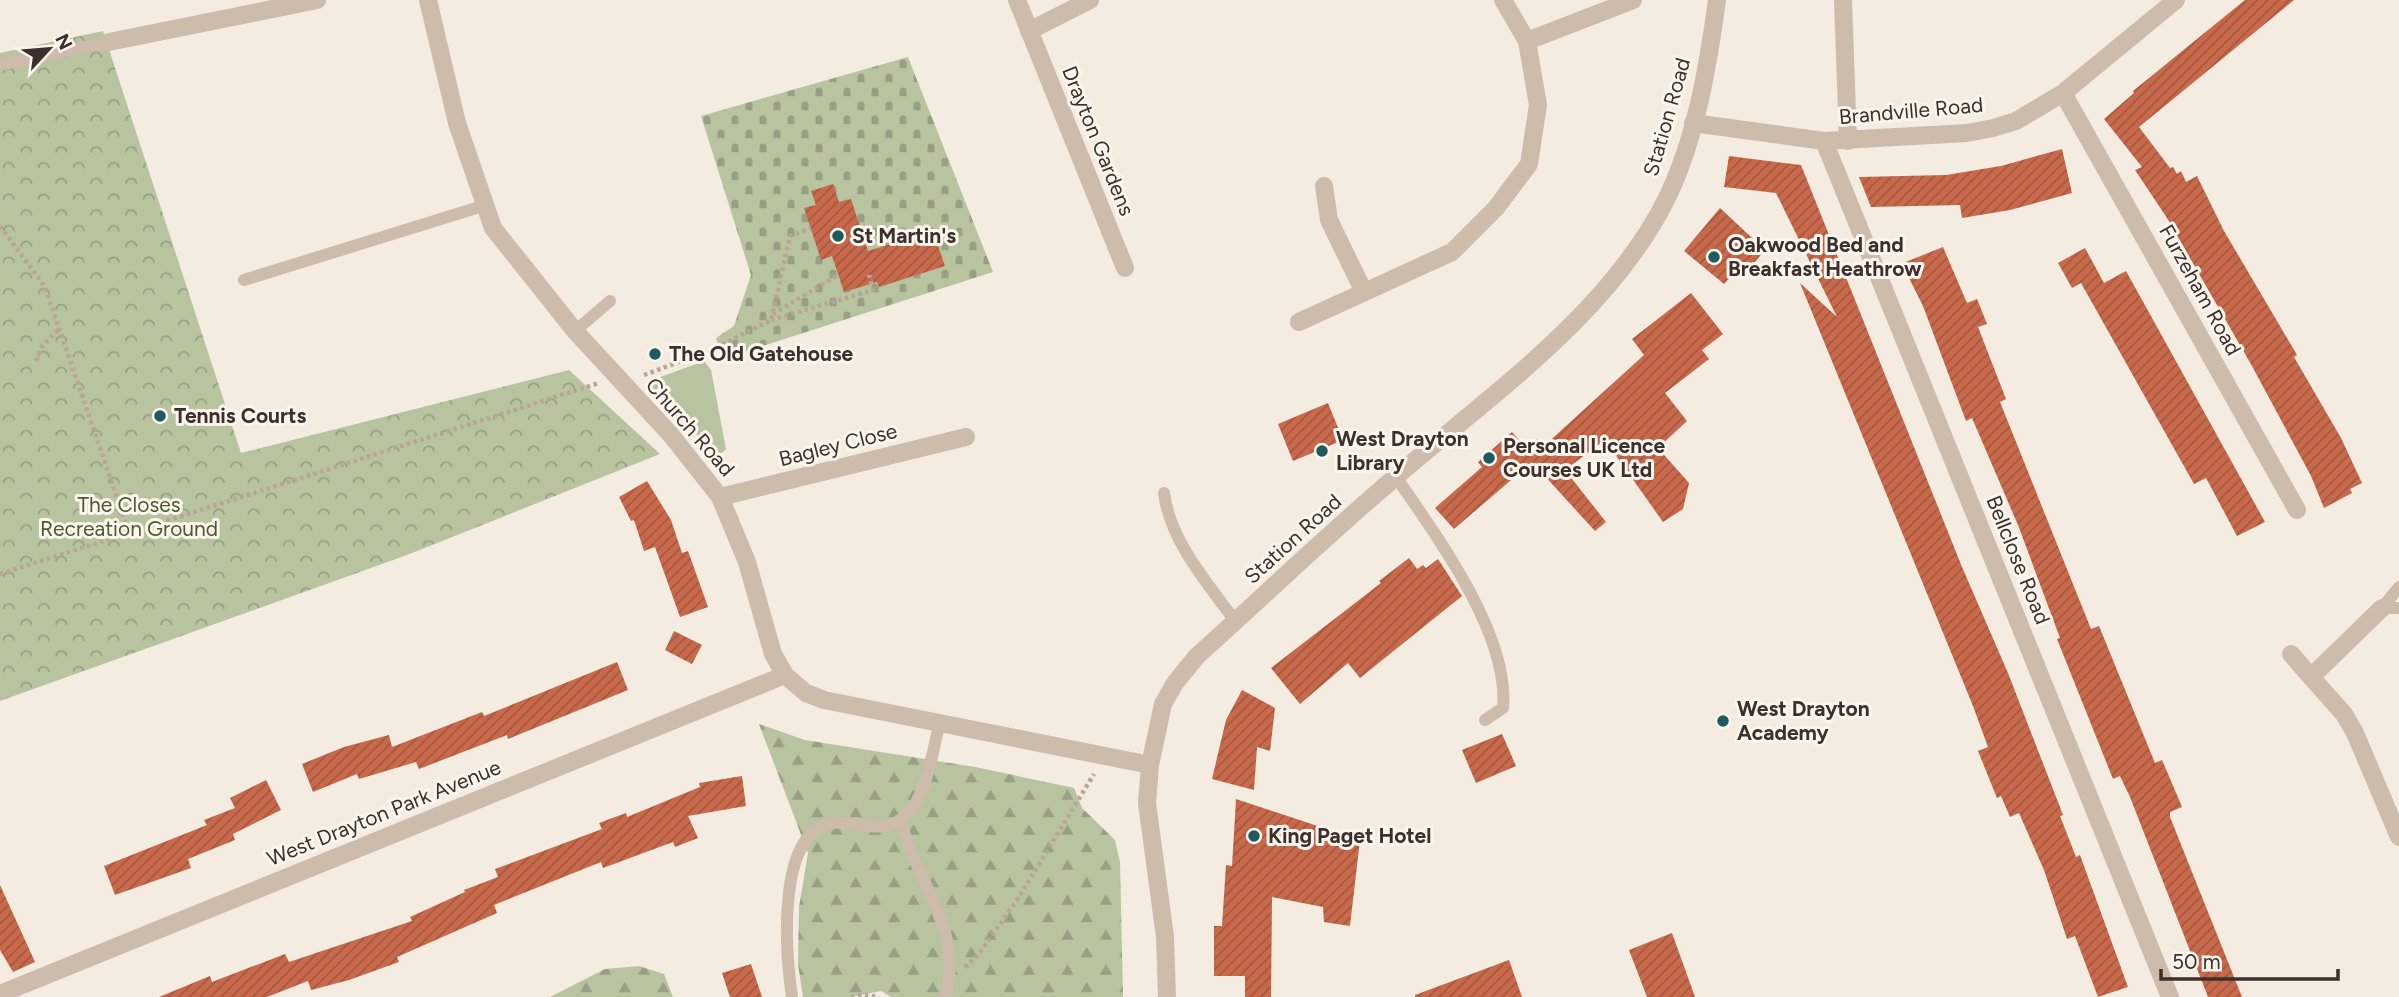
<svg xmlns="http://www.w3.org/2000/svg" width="2399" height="997" font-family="Figtree,sans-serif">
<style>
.grass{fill:#b8c4a0}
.forest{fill:url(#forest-firs)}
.cemetery{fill:url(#cemetery-stones)}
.park{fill:url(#park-crowns)}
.building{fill:url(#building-hatch)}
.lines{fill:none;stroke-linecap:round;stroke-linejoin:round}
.path{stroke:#b9a596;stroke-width:4.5;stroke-dasharray:3.5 3.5;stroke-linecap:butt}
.service{stroke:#cdbbac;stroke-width:12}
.minor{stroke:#cdbbac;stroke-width:18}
.tertiary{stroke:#cdbbac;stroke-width:18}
.poi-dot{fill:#1f5a5e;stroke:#fbf5ee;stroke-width:2.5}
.labels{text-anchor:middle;stroke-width:6;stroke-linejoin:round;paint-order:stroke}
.street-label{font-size:21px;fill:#3b302b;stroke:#fbf5ee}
.poi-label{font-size:21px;font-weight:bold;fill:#3b302b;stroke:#fbf5ee;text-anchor:start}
.park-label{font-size:21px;fill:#4a5a2e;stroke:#fbf5ee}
</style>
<defs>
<pattern id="forest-firs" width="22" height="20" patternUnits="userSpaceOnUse" patternTransform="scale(1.75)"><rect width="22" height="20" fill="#b8c4a0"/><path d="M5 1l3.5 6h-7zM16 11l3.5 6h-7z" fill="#97a083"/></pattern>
<pattern id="cemetery-stones" width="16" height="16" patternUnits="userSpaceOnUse" patternTransform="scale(1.75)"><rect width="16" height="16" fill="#b8c4a0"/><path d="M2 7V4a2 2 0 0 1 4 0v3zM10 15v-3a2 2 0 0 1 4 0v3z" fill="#97a083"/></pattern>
<pattern id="park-crowns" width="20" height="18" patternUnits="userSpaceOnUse" patternTransform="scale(1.75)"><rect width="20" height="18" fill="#b8c4a0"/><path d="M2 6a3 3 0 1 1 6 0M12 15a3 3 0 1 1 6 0" fill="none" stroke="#97a083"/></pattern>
<pattern id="building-hatch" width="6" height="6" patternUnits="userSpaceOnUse" patternTransform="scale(1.75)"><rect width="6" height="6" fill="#c8694b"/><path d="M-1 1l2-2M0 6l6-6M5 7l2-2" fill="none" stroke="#a4573f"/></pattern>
</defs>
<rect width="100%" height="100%" fill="#f4ebe1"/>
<!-- grass -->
<path class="grass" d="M704 361 711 370 726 449 720 455C713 454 658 393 647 382Z"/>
<!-- forest -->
<path class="forest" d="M759 724 805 740 975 767 1074 788 1082 808 1115 840 1120 862 1123 997H891L881 991 851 997H803L798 964 799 907 808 853Z
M639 966 664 974 673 997H550L605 969Z"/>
<!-- cemetery -->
<path class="cemetery" d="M908 57 993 272 722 359 716 338 734 326 751 275 701 116Z"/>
<!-- park -->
<path class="park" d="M103 31 241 453 569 370 660 454 407 555 0 701V53Z"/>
<!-- building -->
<path class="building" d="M2245 0H2294L2139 127 2170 168 2173 167 2177 174 2181 171 2186 182 2197 176 2224 231 2297 355 2294 357 2341 438 2362 483 2350 489 2352 493 2324 508 2311 476 2252 366 2167 218 2135 170 2142 167 2104 119 2134 93 2133 91Z
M2062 149 2072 193 2010 210 1962 218 1960 205 1871 207 1859 177 1946 175 2001 166Z
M1729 156 1801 165 1962 567 2008 673 2063 815 2060 816 2076 857 2080 855 2128 987 2098 997 2075 936 2067 939 2044 870 2019 813 2010 817 2001 796 1997 798 1978 751 1988 747 1973 706 1800 283 1837 317 1776 193 1724 187Z
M833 184 839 202 851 199 868 251 933 231 945 266 879 287 877 282 844 292 832 256 821 260 804 208 816 205 811 191Z
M1720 208 1765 250 1749 269 1742 264 1724 284 1684 251Z
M1943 247 1967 303 1977 299 1987 324 1978 327 2006 399 2000 402 2091 629 2099 626 2155 763 2162 760 2177 795 2182 807 2170 812V817L2242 997H2208L2130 797 2120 776 2113 779 2057 639 2060 638 2018 525 1972 418 1966 421 1923 306 1909 278 1903 263Z
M2085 248 2104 283 2126 271 2265 522 2237 536 2206 478 2194 484 2081 283 2072 288 2058 263Z
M1691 293 1723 334 1702 350 1709 359 1665 393 1687 421 1658 448 1689 483 1683 509 1663 522 1605 440 1565 470 1606 522 1595 531 1532 462 1454 529 1435 508 1482 467 1478 462 1512 432 1526 448 1537 439 1544 446 1644 355 1632 339Z
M1328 403 1343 440 1293 461 1278 424Z
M647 481 671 520 682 553 688 551 708 607 680 617 655 547 644 551 634 520 631 521 619 497Z
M1409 558 1417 569 1423 565 1426 568 1438 559 1462 596 1360 678 1348 663 1300 704 1271 668 1381 583 1379 581Z
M674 631 702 645 692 664 665 650Z
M617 662 628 690 508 739 507 735 419 769 416 762 359 779 357 774 313 792 302 764 344 747 389 735 392 747 482 712 484 716Z
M1242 690 1275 708 1270 751 1257 747 1254 790 1212 779 1226 720Z
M1502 734 1516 766 1476 783 1462 750Z
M742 776 746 806 688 816 698 838 675 847 673 842 603 868 601 862 494 905 497 913 397 957 399 962 349 980 311 990 308 981 267 997H159L210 976 212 982 285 954 289 962 412 921 410 917 465 892 464 890 498 877 495 869 602 829 599 823 626 813 627 817 700 787 699 783Z
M266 780 281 810 233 834 235 840 188 859 191 868 115 895 104 866 207 825 204 820 235 808 230 798Z
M1236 799 1360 840 1350 926 1324 922 1323 907 1272 897 1271 997H1245V976H1214V926H1222L1226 865 1232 866Z
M0 885 35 962 13 972 0 950Z
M1672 933 1695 997H1647L1629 950Z
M1509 960 1522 997H1415V995Z
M751 964 762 997H730L722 973Z"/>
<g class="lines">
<!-- path -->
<path class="path" d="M0 226 45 287 129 533
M773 314 838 275
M771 320 873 290 869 275
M36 361 43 345 60 328
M644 375 713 349 771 320 790 236 811 228
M0 574 599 383
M965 967 979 954 1019 897 1094 774
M851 997 864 995 879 997"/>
<!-- service -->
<path class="service" d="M0 65 109 42
M244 280 486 205
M575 331 610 301
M1396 477C1436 535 1510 635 1503 708L1485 720
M1164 493C1170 541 1208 584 1236 622
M2399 587 2382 608H2399
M901 820C914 880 966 932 945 997
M792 997C786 956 775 833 832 823 855 819 879 835 900 820 928 801 931 753 940 723"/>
<!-- minor -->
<path class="minor" d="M1017 0 1125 268
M1843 0 1848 141
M1029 31 1090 0
M1527 41 1633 0
M109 42 317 0
M2063 93 2297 510
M1693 123 1824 141 1967 133 1993 128 2016 121 2063 93 2176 0
M1824 141 2170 997
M1324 186 1329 220 1364 292
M1299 322 1452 252 1496 208 1529 164 1538 105 1527 41 1503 0
M720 497 966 437
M2291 654 2311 677 2382 608
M2311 677 2344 714 2355 733 2399 837
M0 994 785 675"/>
<!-- tertiary -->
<path class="tertiary" d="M428 0 457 123 493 228 575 331 671 435 720 497 747 562 773 654 785 675 806 693 824 700 1150 765
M1167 997 1165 937 1147 803 1150 765 1163 704 1175 683 1197 656C1264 596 1329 533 1398 475 1492 394 1609 313 1666 200 1696 139 1708 66 1717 0"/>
</g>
<!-- markers -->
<g class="poi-dot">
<circle cx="838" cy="236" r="7"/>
<circle cx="1714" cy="257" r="7"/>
<circle cx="655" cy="354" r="7"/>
<circle cx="160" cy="416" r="7"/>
<circle cx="1322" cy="451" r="7"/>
<circle cx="1489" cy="458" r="7"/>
<circle cx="1723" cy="721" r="7"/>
<circle cx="1254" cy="836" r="7"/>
</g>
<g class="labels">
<!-- street labels -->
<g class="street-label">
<text transform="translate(1911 111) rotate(-5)" y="7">Brandville Road</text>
<text transform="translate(1667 117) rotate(-74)" y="7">Station Road</text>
<text transform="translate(1098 141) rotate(68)" y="7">Drayton Gardens</text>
<text transform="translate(2200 290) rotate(61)" y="7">Furzeham Road</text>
<text transform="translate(690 427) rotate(49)" y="7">Church Road</text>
<text transform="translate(838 445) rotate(-14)" y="7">Bagley Close</text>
<text transform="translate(1293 539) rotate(-42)" y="7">Station Road</text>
<text transform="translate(2018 560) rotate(68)" y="7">Bellclose Road</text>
<text transform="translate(384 813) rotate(-22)" y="7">West Drayton Park Avenue</text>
</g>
<!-- poi labels -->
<g class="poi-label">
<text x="852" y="243">St Martin's</text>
<text x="1728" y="252">Oakwood Bed and<tspan x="1728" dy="24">Breakfast Heathrow</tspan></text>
<text x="669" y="361">The Old Gatehouse</text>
<text x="174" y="423">Tennis Courts</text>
<text x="1336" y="446">West Drayton<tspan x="1336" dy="24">Library</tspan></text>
<text x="1503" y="453">Personal Licence<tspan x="1503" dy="24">Courses UK Ltd</tspan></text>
<text x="1737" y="716">West Drayton<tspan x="1737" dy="24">Academy</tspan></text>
<text x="1268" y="843">King Paget Hotel</text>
</g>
<!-- park labels -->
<g class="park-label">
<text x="129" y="512">The Closes<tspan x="129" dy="24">Recreation Ground</tspan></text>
</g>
</g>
<!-- north arrow -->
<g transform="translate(49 49) rotate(64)" stroke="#fbf5ee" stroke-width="5" paint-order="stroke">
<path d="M0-5L12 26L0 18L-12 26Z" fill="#3b302b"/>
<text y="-10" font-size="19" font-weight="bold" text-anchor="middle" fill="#3b302b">N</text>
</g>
<!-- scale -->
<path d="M2161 969v10h177v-10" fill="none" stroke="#3b302b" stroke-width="3.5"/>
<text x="2172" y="969" font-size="21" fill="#3b302b" stroke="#fbf5ee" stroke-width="5" paint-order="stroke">50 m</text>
</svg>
